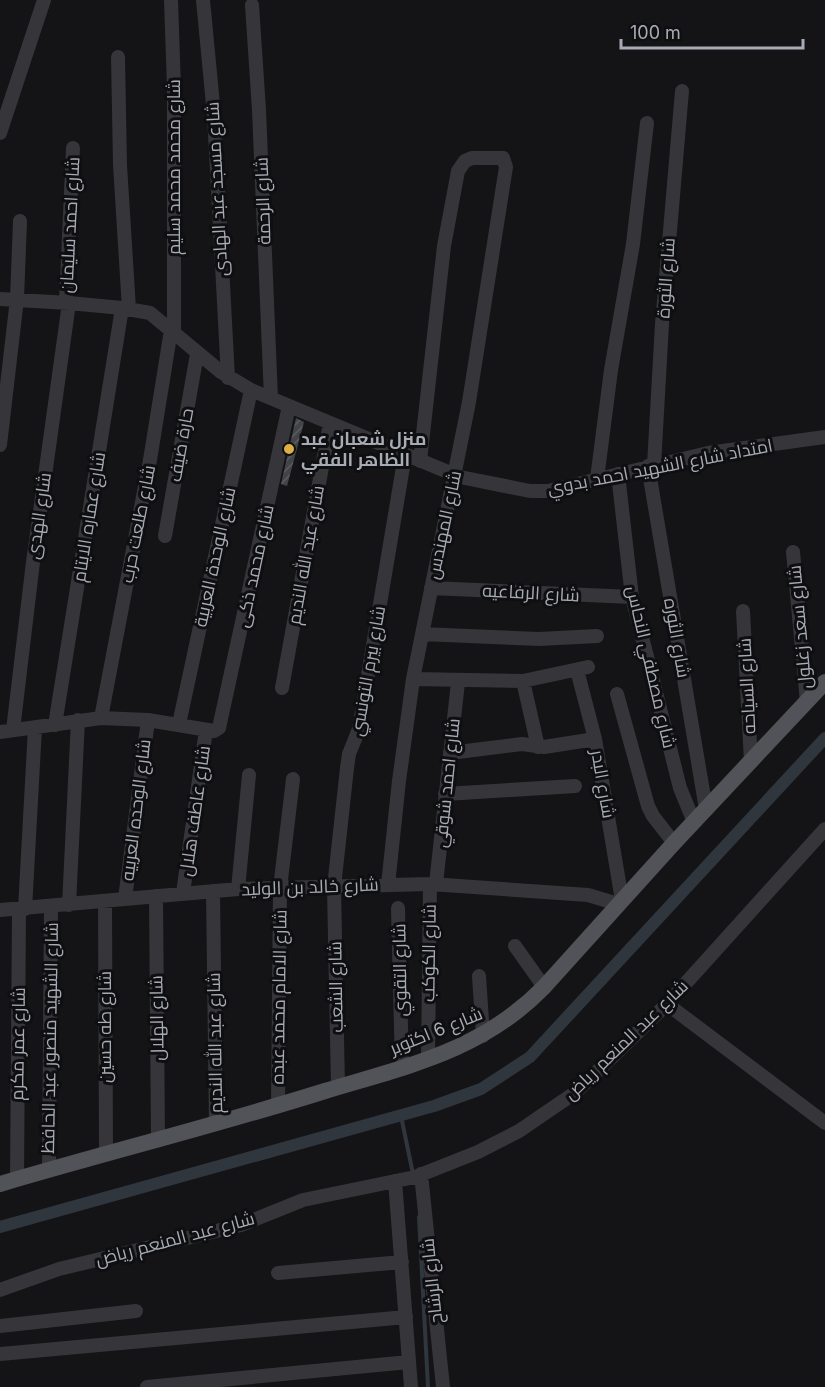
<svg xmlns="http://www.w3.org/2000/svg" width="825" height="1387" font-family="Inter,Cairo,sans-serif">
<style>
.lines{fill:none;stroke-linecap:round;stroke-linejoin:round}
.stream{stroke:#2f363d;stroke-width:4}
.canal{stroke:#2f363d;stroke-width:12}
.building{fill:url(#building-hatch)}
.minor{stroke:#36363a;stroke-width:14}
.major{stroke:#525359;stroke-width:16}
.poi-dot{fill:#ddb045;stroke:#0f0f11;stroke-width:2}
.labels{text-anchor:middle;stroke-width:6;stroke-linejoin:round;paint-order:stroke}
.street-label{font-size:18px;fill:#a7abb4;stroke:#0f0f11}
.poi-label{font-size:18px;font-weight:bold;fill:#a7abb4;stroke:#0f0f11;text-anchor:start}
</style>
<defs>
<pattern id="building-hatch" width="6" height="6" patternUnits="userSpaceOnUse" patternTransform="scale(1.5)"><rect width="6" height="6" fill="#434448"/><path d="M-1 1l2-2M0 6l6-6M5 7l2-2" fill="none" stroke="#5b5c60"/></pattern>
</defs>
<rect width="100%" height="100%" fill="#141416"/>
<g class="lines">
<!-- stream -->
<path class="stream" d="M401 1116 413 1174
M419 1217 428 1387"/>
<!-- canal -->
<path class="canal" d="M0 1227 434 1106 481 1089 530 1057 825 738"/>
</g>
<!-- building -->
<path class="building" d="M296 418 304 422 287 486 281 484Z"/>
<g class="lines">
<!-- minor -->
<path class="minor" d="M171 0 174 88V334
M203 0 214 115 228 378
M252 5 259 110 271 398
M118 57 120 165 129 309
M0 133 44 0
M0 299 69 303 122 308 150 313 221 372 251 390 460 477 530 491H548L708 453 825 437
M66 302 73 148
M0 445 17 299 20 221
M654 465 662 324 682 91
M648 466 706 809
M618 474 632 597 680 788 694 822
M597 479 611 370 633 244 647 123
M165 536 197 354
M793 552 807 702
M431 588 632 597
M743 611 751 762
M422 634 539 639 597 636
M577 670 595 739 622 900
M413 679 523 681 588 667
M523 681 538 747
M282 688 330 423
M617 694 648 806 653 816 674 843
M101 718 150 460 171 330
M179 724 251 390
M55 725 122 308
M13 730 33 562 69 303
M0 732 101 718 148 720 214 731 219 728 289 406
M450 753 522 744 544 747 595 739
M445 794 575 786
M436 884 458 682
M388 885 399 781 413 679 469 402 506 167 503 158H472L465 161 458 171 444 246 420 461
M238 889 249 775
M213 891 216 1124
M183 893 206 730
M156 896 158 1139
M125 899 148 720
M105 901 106 1153
M69 905 78 720
M398 908 402 1068
M25 909 35 728
M0 910 238 889 430 884 588 895 618 904
M515 946 544 987
M479 976 483 1036
M667 1004 825 1123
M428 1059 430 884
M338 1087 334 887 347 768 349 754 359 729 405 455
M278 1106 280 888 293 779
M49 1169 51 906
M421 1174 443 1387
M17 1179 19 909
M395 1181 411 1387
M278 1273 402 1262
M0 1290 59 1269 241 1225 303 1200 415 1177 478 1152 519 1131 576 1092 667 1004 825 829
M0 1326 136 1311
M0 1354 406 1317
M147 1387 409 1362"/>
<!-- major -->
<path class="major" d="M0 1184C108 1152 217 1125 325 1091 407 1066 482 1051 544 987L674 843 825 682"/>
</g>
<!-- markers -->
<circle class="poi-dot" cx="289" cy="449" r="6"/>
<g class="labels">
<!-- street labels -->
<g class="street-label">
<text transform="translate(174 167) rotate(-90)" y="6">شارع محمد محمد سليم</text>
<text transform="translate(217 189) rotate(-93)" y="6">شارع مسجد عبد الهادى</text>
<text transform="translate(263 201) rotate(-92)" y="6">شارع الرحمة</text>
<text transform="translate(70 225) rotate(-87)" y="6">شارع احمد سليمان</text>
<text transform="translate(666 278) rotate(-86)" y="6">شارع الثورة</text>
<text transform="translate(181 445) rotate(-80)" y="6">حارة ضيف</text>
<text transform="translate(660 467) rotate(-11)" y="6">امتداد شارع الشهيد احمد بدوي</text>
<text transform="translate(39 516) rotate(-82)" y="6">شارع الهدى</text>
<text transform="translate(89 517) rotate(-81)" y="6">شارع عماره الايتام</text>
<text transform="translate(138 524) rotate(-79)" y="6">شارع طلعت حرب</text>
<text transform="translate(444 525) rotate(-78)" y="6">شارع المهندس</text>
<text transform="translate(306 555) rotate(-80)" y="6">شارع عبد الله النديم</text>
<text transform="translate(215 557) rotate(-78)" y="6">شارع الوحدة العربية</text>
<text transform="translate(255 566) rotate(-78)" y="6">شارع محمد ذكى</text>
<text transform="translate(531 593) rotate(3)" y="6">شارع الرفاعيه</text>
<text transform="translate(800 627) rotate(-95)" y="6">شارع سعد زغلول</text>
<text transform="translate(677 638) rotate(80)" y="6">شارع الثوره</text>
<text transform="translate(651 667) rotate(77)" y="6">شارع مصطفي النحاس</text>
<text transform="translate(368 671) rotate(-80)" y="6">شارع بيرم التونسي</text>
<text transform="translate(747 686) rotate(-93)" y="6">شارع السياحه</text>
<text transform="translate(447 783) rotate(-84)" y="6">شارع احمد شوقي</text>
<text transform="translate(603 784) rotate(80)" y="6">شارع البدر</text>
<text transform="translate(136 810) rotate(-83)" y="6">شارع الوحده العربيه</text>
<text transform="translate(195 811) rotate(-82)" y="6">شارع عاطف هلال</text>
<text transform="translate(310 887) rotate(-2)" y="6">شارع خالد بن الوليد</text>
<text transform="translate(429 953) rotate(-89)" y="6">شارع الكوكب</text>
<text transform="translate(400 970) rotate(-91)" y="6">شارع التقوي</text>
<text transform="translate(336 987) rotate(-91)" y="6">شارع الشعب</text>
<text transform="translate(279 997) rotate(-89)" y="6">شارع الامام محمد عبده</text>
<text transform="translate(157 1018) rotate(-91)" y="6">شارع الهلال</text>
<text transform="translate(105 1027) rotate(-90)" y="6">شارع طه حسين</text>
<text transform="translate(436 1031) rotate(-22)" y="6">شارع 6 اكتوبر</text>
<text transform="translate(50 1038) rotate(-89)" y="6">شارع الشهيد منصور عبد الحافظ</text>
<text transform="translate(626 1040) rotate(-44)" y="6">شارع عبد المنعم رياض</text>
<text transform="translate(215 1043) rotate(-91)" y="6">شارع عبد الله النديم</text>
<text transform="translate(18 1044) rotate(-89)" y="6">شارع عمر مكرم</text>
<text transform="translate(175 1239) rotate(-15)" y="6">شارع عبد المنعم رياض</text>
<text transform="translate(432 1281) rotate(-96)" y="6">شارع الرشاح</text>
</g>
<!-- poi labels -->
<g class="poi-label">
<text x="301" y="445">منزل شعبان عبد<tspan x="301" dy="21">الظاهر الفقي</tspan></text>
</g>
</g>
<!-- scale -->
<path d="M621 39v9h182v-9" fill="none" stroke="#a7abb4" stroke-width="3"/>
<text x="630" y="39" font-size="18" fill="#a7abb4" stroke="#0f0f11" stroke-width="4.5" paint-order="stroke">100 m</text>
</svg>
